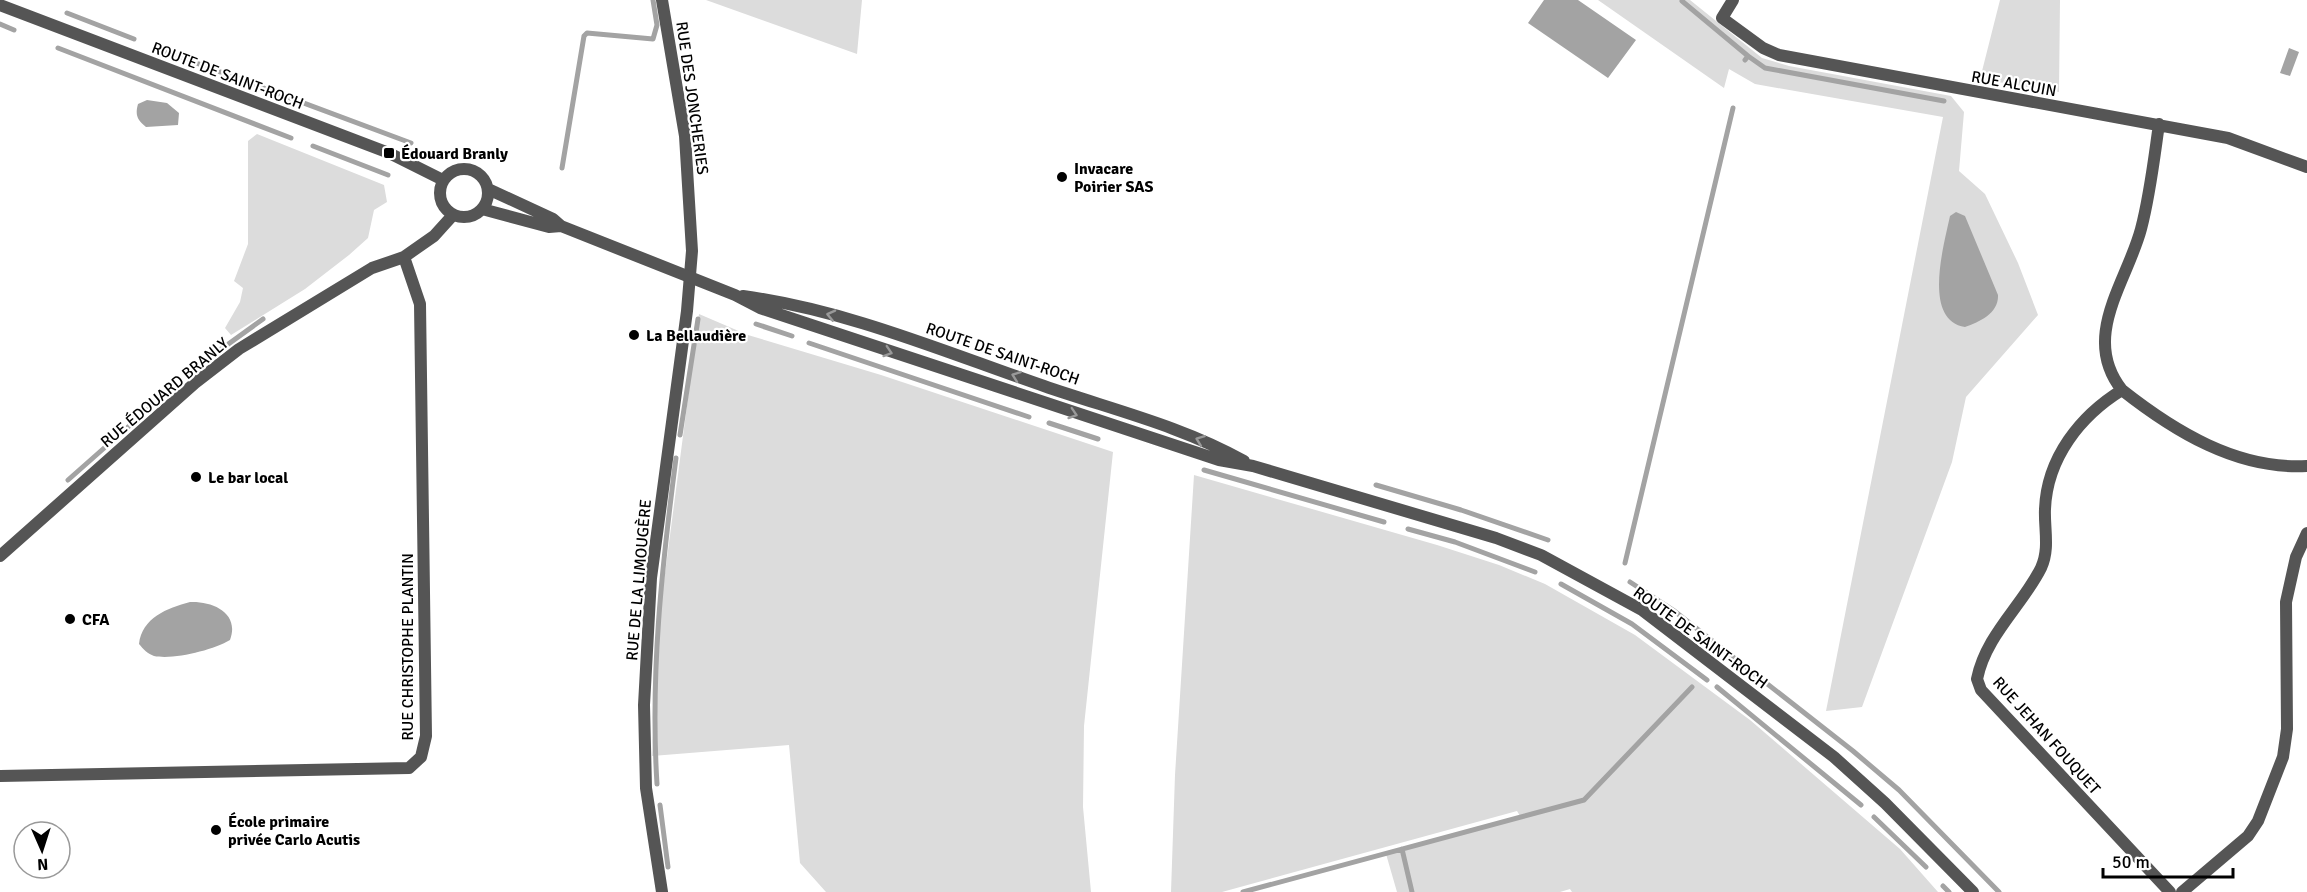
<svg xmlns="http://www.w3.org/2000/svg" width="2307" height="892" font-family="Signika,sans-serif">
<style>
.green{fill:#dcdcdc}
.water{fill:#a3a3a3}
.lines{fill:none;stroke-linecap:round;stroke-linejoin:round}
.stream{stroke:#a3a3a3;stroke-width:5}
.minor{stroke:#555;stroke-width:12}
.tertiary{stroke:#555;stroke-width:12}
.oneway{stroke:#999}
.poi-dot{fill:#000;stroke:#fff;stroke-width:2}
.labels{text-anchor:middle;stroke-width:4.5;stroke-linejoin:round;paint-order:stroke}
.street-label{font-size:16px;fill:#000;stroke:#fff}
.poi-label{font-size:16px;font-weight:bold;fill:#000;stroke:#fff;text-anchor:start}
</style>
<rect width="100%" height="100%" fill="#fff"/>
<!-- green -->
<path class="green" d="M706 0H862L857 54Z
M1598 0H1690L1762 58 1789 66 1951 96 1964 112 1959 171 1985 194 2018 263 2038 315 1966 397 1952 462 1862 707 1826 711 1943 117 1755 84 1729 69 1724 88Z
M2000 0H2060L2059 92 1980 79Z
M257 134 384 185 387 202 374 210 368 238 349 255 305 289 231 335 225 328 240 302 243 288 234 281 248 244V141Z
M699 314 748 335 881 375 1113 452 1084 726 1083 807 1091 892H826L800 863 789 745 652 756 658 627Z
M1194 475 1437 545 1499 565 1545 584 1635 635 1750 720 1900 849 1938 892H1572L1570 889 1560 892H1397L1386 854 1520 816 1517 811 1222 892H1171L1175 775Z"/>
<!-- water -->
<path class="water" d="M1544 0H1578L1636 40 1608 78 1528 23Z
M2289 48 2299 52 2290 76 2280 73Z
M147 100 167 103 179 113 178 125 146 127C137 120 135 115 138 104Z
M1956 212 1965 216 1998 295C1999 313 1980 322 1965 327 1922 320 1944 245 1950 216Z
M190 602C213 601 240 613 230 640 213 650 174 660 154 656 148 654 143 649 139 644 142 618 167 608 190 602Z"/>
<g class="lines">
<!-- stream -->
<path class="stream" d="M1682 1 1748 56 1745 60
M67 13 134 39
M0 24 14 30
M58 48 291 138
M156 48 411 143
M1748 56 1765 68 1944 101
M313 146 388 175
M562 168 584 36 587 33 653 39 657 25 653 0
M756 324 792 336
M809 343 1029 417
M227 345 263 319
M202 363 221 349
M1049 423 1098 439
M680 435 698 319
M1204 470 1384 522
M68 480 154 404
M1376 485 1461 510 1548 540
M1408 529 1455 542 1535 572
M1625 563 1733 108
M1630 582 1673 610 1853 751 1899 790 1999 892
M1561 584 1632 624 1707 680
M1717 687 1861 805
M657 784C650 674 662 566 676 458
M660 805 668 867
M1874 817 1926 867
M1402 849 1412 892
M1943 886 1949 892
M1243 892 1584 800 1692 687"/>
<!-- minor -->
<path class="minor" d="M1733 0 1722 18 1763 48 1779 55 2228 138 2307 167
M2159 124C2154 159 2150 195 2141 229 2127 282 2080 337 2122 390 2080 416 2047 458 2045 509 2044 528 2050 549 2041 568 2022 606 1986 635 1977 679L1981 690 2170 892
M2122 390C2174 431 2237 470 2307 466
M0 556 195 383 239 349 372 268 404 257 434 236 453 215
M0 776 409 768 421 757 426 736 420 304 404 257
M662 892 646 788 644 705 651 578 687 311 692 251 685 136 662 0
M2182 892 2248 836 2258 821 2283 757 2287 729 2286 602 2296 557 2307 533"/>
<!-- tertiary -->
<path class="tertiary" d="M0 5 389 153 443 180
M440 193a24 24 0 1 1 48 0a24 24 0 1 1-48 0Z
M488 189 553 219 561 226
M482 209 549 227 561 226 735 295 760 308 1219 460 1253 466 1496 538 1541 555 1642 610 1834 757 1885 803 1973 892
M743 296C847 310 945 352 1044 386 1110 409 1182 426 1244 461"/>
</g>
<!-- one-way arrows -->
<defs><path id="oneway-chevron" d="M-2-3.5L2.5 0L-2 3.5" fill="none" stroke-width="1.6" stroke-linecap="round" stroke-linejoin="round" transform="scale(1.5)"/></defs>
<g class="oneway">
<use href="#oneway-chevron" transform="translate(831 315) rotate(-167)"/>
<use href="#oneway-chevron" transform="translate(888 352) rotate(18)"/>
<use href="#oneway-chevron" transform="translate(1016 376) rotate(-160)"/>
<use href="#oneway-chevron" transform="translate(1073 414) rotate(18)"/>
<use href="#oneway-chevron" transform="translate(1200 440) rotate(-159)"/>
</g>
<!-- markers -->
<g class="poi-dot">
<rect x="383" y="147" width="12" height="12" rx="3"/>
<circle cx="1062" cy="177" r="6"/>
<circle cx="634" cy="335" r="6"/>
<circle cx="196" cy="477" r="6"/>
<circle cx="70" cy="619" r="6"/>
<circle cx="216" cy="830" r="6"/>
</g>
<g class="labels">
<!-- street labels -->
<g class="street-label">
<text transform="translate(228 75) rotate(21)" y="6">ROUTE DE SAINT-ROCH</text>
<text transform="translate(2014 83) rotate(10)" y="6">RUE ALCUIN</text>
<text transform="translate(693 98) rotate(82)" y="6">RUE DES JONCHERIES</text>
<text transform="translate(1003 353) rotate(19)" y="6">ROUTE DE SAINT-ROCH</text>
<text transform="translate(164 392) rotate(-40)" y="6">RUE ÉDOUARD BRANLY</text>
<text transform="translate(638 580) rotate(-85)" y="6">RUE DE LA LIMOUGÈRE</text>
<text transform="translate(1701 637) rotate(36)" y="6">ROUTE DE SAINT-ROCH</text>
<text transform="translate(407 647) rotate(-90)" y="6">RUE CHRISTOPHE PLANTIN</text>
<text transform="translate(2047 735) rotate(48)" y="6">RUE JEHAN FOUQUET</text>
</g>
<!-- poi labels -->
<g class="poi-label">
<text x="401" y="159">Édouard Branly</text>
<text x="1074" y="174">Invacare<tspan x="1074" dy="18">Poirier SAS</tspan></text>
<text x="646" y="341">La Bellaudière</text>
<text x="208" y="483">Le bar local</text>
<text x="82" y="625">CFA</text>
<text x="228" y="827">École primaire<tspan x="228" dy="18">privée Carlo Acutis</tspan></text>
</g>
</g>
<!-- north arrow -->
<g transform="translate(42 850) rotate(177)"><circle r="28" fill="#ffffff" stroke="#999999" stroke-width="1.5"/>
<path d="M0-4.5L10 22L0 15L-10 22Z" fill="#000000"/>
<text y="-9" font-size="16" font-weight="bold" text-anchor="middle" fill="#000000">N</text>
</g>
<!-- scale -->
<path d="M2103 868v9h130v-9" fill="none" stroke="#000000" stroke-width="3"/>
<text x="2112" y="868" font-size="18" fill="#000000" stroke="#ffffff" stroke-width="4.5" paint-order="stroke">50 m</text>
</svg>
